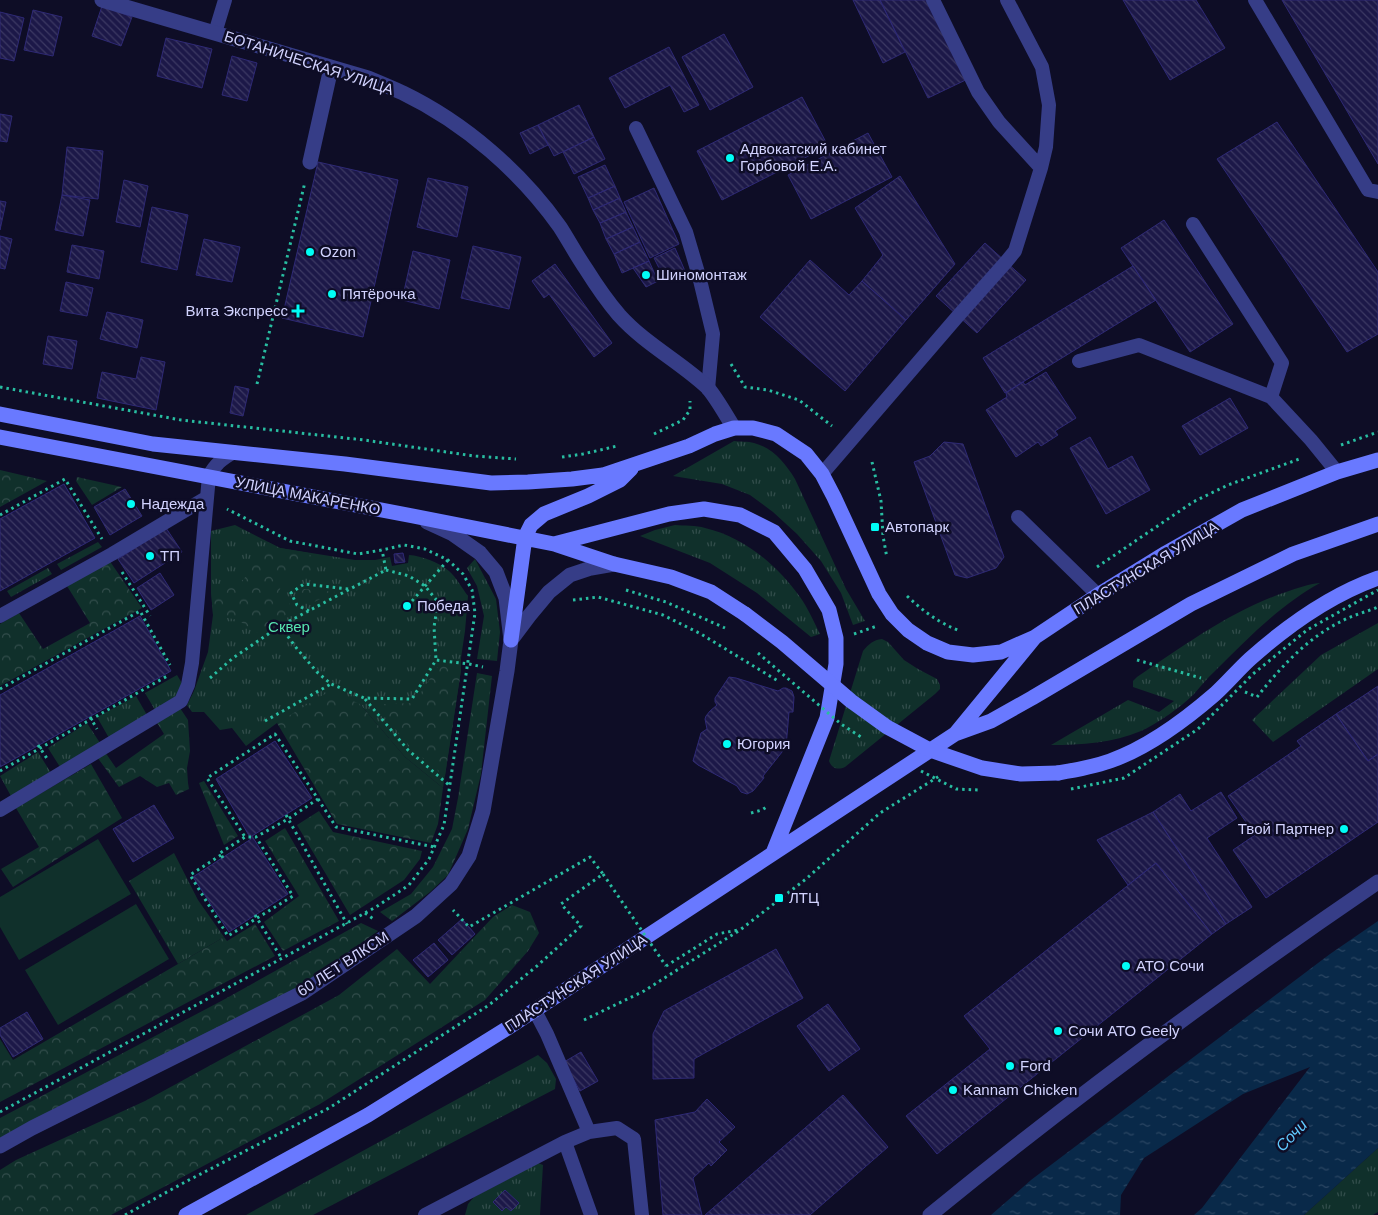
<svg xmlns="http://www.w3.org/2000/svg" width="1378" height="1215" font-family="Helvetica,sans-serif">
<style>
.grass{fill:url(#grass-tufts)}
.forest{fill:url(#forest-crowns)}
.garden{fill:#10302b}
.water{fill:url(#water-ripples)}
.building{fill:url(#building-back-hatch);stroke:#2e2975}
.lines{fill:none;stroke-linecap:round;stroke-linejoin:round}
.path{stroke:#28bda1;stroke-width:3;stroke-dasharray:2.5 4;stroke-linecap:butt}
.lane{stroke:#363d87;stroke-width:14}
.street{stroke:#363d87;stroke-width:15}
.secondary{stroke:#6979ff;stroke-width:15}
.path-bridge{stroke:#28bda1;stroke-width:3;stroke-dasharray:2.5 4;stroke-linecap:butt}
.secondary-bridge{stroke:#6979ff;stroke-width:15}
.poi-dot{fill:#00fdf6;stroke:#0e0d26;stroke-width:2}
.labels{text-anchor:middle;stroke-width:5;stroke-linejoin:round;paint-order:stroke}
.street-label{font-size:15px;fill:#d2d3ff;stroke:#0e0d26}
.poi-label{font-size:15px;fill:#d2d3ff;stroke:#0e0d26;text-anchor:start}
.park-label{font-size:15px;fill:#57e6b0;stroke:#0e0d26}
.water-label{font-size:16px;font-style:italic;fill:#60caff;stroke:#0e0d26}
</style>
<defs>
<pattern id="grass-tufts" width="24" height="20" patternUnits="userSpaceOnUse" patternTransform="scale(1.25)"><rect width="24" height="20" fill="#10302b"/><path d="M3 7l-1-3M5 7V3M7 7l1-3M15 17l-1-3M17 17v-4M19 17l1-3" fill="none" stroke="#324d4b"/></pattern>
<pattern id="forest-crowns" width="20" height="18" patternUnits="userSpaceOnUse" patternTransform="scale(1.25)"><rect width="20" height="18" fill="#10302b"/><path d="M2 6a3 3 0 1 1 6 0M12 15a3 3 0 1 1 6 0" fill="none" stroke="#324d4b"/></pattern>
<pattern id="water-ripples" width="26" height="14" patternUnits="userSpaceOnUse" patternTransform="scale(1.25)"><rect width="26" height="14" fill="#092949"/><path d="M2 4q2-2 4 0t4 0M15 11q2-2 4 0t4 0" fill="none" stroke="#2c4764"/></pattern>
<pattern id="building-back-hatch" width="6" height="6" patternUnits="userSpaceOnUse" patternTransform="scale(1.25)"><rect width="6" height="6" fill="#1c1848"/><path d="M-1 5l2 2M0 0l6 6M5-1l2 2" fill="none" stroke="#3c3963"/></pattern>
</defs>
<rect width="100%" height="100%" fill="#0e0d26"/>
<!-- grass -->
<path class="grass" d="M734 441C740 442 748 441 754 443 773 448 785 463 795 479L846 589 865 621 853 625 841 593 821 561 797 534 773 512 750 495 722 484 673 476Z
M235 525 280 548 355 560H375L390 557 392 566 408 563 409 555C422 556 438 562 449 571 456 577 462 588 468 596L465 631 461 658V670L443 788 405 757 360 704 277 723 246 746 232 728 220 730 204 712H192L187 705 194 691 208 652 213 615 211 591V531Z
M675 525C684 526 696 525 705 528 744 537 777 565 800 597 808 608 814 622 820 634L811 637 757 593 710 563 640 536 655 530Z
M98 542 102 547 61 570 57 564Z
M475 559 496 599 500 632 497 661 477 659 484 616 477 586 467 568Z
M48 568 52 574 11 597 7 591Z
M1320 583C1280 605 1247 639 1215 671 1207 678 1201 686 1194 694 1181 707 1158 723 1141 731 1113 743 1081 745 1051 745L1128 700 1159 712 1174 701 1133 687V681L1137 677C1185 645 1232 610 1286 592 1298 588 1308 584 1320 583Z
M1378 623V669L1273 742 1252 720 1321 655Z
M882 639 888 642 904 660 918 669 937 679 940 685V689L935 694 845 767C838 770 832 769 829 761L863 651C869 644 873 640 882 639Z
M177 675 183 685 177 698 155 710 145 693Z
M136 696 147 715 109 738 97 717Z
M87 723 100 743 60 767 48 748Z
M38 752 51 773 12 798 0 776Z
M174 853 198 900 224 937 178 964 129 881Z
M538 1055 547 1063 556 1079 555 1089 313 1215H246Z
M1378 1148V1212L1373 1215H1304Z
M538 1163 543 1165 540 1215H465L468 1204 474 1197Z"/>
<!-- forest -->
<path class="forest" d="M0 470 47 481 0 507Z
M77 477 122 487 92 505 76 481Z
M268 542 280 548 309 553 315 578 284 573 278 597 287 600 294 610 257 633 238 620 213 615 211 591 240 585Z
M109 560 142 608 0 686V624L19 613 43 649 90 623 67 586Z
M304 589 335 592 310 604 302 602 297 595Z
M439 665 461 670 445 776 412 749 383 714 384 704 414 703Z
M477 673 492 676 481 774 468 829 448 875 430 892 392 921 380 912 411 894 433 867 452 829 458 798Z
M330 691 360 704 405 757 443 788 438 824 431 843 337 824 277 723Z
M180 708 188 720 190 751 187 768 188 783 189 789 176 795 169 783 157 787 140 776 119 787 97 757 105 752 116 768 164 734 156 721Z
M91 764 122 818 13 887 1 869 39 847 16 808Z
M204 781 238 836 224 845 199 783Z
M319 811 333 832 422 851 420 859 404 880 350 915 297 825Z
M285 828 339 921 283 951 264 922 299 896 265 841Z
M512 905 530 912 539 933 528 951 485 1000 320 1104 111 1215H0V1170L16 1160 145 1101 339 995 397 949 430 984 493 917Z
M361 923 378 931 302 986 0 1142V1118L225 999Z
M255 924 275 956 0 1102V1039L13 1060 178 964 224 937 227 941Z"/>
<!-- garden -->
<path class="garden" d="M98 839 131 894 19 960 0 927V897Z
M136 904 169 959 58 1025 25 970Z"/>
<!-- water -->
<path class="water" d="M1378 921V1148L1304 1215H1194L1202 1208 1310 1067 1243 1094 1144 1158 1121 1195 1120 1215H991L1031 1180 1330 954Z"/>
<!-- building -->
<path class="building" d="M853 0H880L905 52 883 63Z
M880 0H937L974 76 928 98Z
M1123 0H1196L1225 48 1170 80Z
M1282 0H1378V164Z
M102 6 132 17 121 46 92 36Z
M33 10 62 17 53 56 24 50Z
M0 12 24 18 14 61 0 58Z
M724 34 753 87 710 110 682 57Z
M166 38 212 49 202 88 157 76Z
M669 47 699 105 684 112 670 85 625 108 609 78Z
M232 56 257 63 247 101 222 95Z
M802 97 828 146 722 200 697 151Z
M579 105 594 137 554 156 538 125Z
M0 114 12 116 7 142 0 141Z
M1277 122 1378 272V334L1347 352 1217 159Z
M538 125 548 145 530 154 520 133Z
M868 133 892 177 811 219 788 175Z
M594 137 605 159 574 174 563 152Z
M67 147 103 151 98 199 62 195Z
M318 162 398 180 363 337 282 318Z
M605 165 615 186 588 198 578 177Z
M900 176 955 264 906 320 862 281 883 255 855 208Z
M428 178 468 187 457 237 417 227Z
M124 180 148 186 140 227 116 222Z
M615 186 620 198 593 210 588 198Z
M654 188 679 244 650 258 624 202Z
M62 195 90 200 83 236 55 230Z
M620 198 626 212 600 223 593 210Z
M0 201 6 202 0 230Z
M152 207 188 215 177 270 141 262Z
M626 212 633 227 606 239 600 223Z
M1164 220 1233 324 1190 352 1121 248Z
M633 227 640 242 614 254 606 239Z
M0 236 12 239 5 269 0 268Z
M204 239 240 247 232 282 196 275Z
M640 242 649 261 622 273 614 254Z
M985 243 1026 280 977 333 936 296Z
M72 245 104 251 99 279 67 272Z
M473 246 521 257 509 309 461 298Z
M675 248 685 271 665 280 654 258Z
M413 251 450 260 439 309 402 300Z
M810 260 849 295 862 281 906 320 845 391 760 317Z
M649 261 658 281 646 287 633 268Z
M555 264 612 343 594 357 549 294 544 298 532 281Z
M1133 266 1156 300 1005 393 983 358Z
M66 282 93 288 87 316 60 311Z
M107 312 143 320 137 348 100 339Z
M48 336 77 341 72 369 43 364Z
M141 357 165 362 156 410 97 398 102 372 136 379Z
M1046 372 1076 418 1055 431 1058 435 1041 446 1038 442 1016 457 986 410 1007 397 1006 393 1023 382 1025 385Z
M235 386 249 389 243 416 230 413Z
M1230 398 1248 428 1200 455 1182 426Z
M1090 437 1108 469 1132 456 1150 490 1106 514 1070 448Z
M944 442 963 444 1004 557 996 568 967 578 955 575 914 462 930 456Z
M64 484 95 538 0 591V519Z
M125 489 142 516 110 535 94 507Z
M166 528 182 552 134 583 118 559Z
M403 553 405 562 395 563 394 554Z
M160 573 174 595 151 610 137 588Z
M140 616 171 671 0 767V695Z
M729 677 736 678 778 691 783 688H786L792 691 794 697 793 712H789L786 747 763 776 764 778 753 791 747 794 741 792 737 786 698 765 693 761 701 733 707 729 705 719 706 716 710 711 717 705 715 702V698Z
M1378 686V754L1368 761 1336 714Z
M1336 714 1368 761 1378 754V822L1266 898 1233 850 1255 835 1228 796 1301 746 1297 741Z
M275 741 312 798 252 836 288 894 229 932 193 877 251 839 216 779Z
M1221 792 1237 818 1207 838 1252 907 1226 924 1153 812 1180 794 1191 811Z
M154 805 174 838 133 862 113 829Z
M1153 812 1226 924 1212 934 1156 863 1128 885 1097 840Z
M1156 863 1212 934 937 1154 906 1116 990 1049 964 1016Z
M462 919 475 934 452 955 438 940Z
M434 943 448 960 428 977 413 960Z
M776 949 803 998 694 1059V1078L653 1079V1034L664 1011Z
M828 1004 860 1049 829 1071 797 1026Z
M27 1012 43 1039 13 1057 0 1035V1028Z
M581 1052 598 1081 580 1091 564 1062Z
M843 1095 888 1147 810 1215H705Z
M707 1099 735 1127 719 1142 727 1150 711 1166 709 1163 693 1178 702 1215H663L655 1120 695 1112Z
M505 1190 519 1203 511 1211 506 1207 502 1211 493 1202Z"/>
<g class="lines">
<!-- path -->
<path class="path" d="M731 364 745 387 768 390 799 400 832 426
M257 384 305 182
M0 387 181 420 364 440 474 456 516 459
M654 434 683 420 690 410V401
M1341 445 1378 432
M562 457 583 454 617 446
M872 462 881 501 883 536 887 558
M0 515 65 479 102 539
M1097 567 1193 502 1228 485 1302 458
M386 570 409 576 425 586 438 602 434 627 436 660
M122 572 150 616
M626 590 666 602 725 628
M907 596C923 611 939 623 960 631
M573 600 598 597 663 615 701 634 778 681
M412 601 448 560
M309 611 297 605 291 593 304 584 349 589
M280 626 298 650 317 672 331 684 364 698 412 699 436 660 469 664 483 667
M854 634 877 626
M1137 660 1201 678
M210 678 233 658 280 626 386 570 382 550
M0 689 140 611 170 665
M1245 692 1257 697C1280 668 1307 638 1342 621 1353 615 1366 612 1378 607
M365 699 408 750 450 786
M90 717 97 729
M265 721 331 684
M38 745 48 760
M0 771 169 675
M318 799 336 827 434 847
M751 813 762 810 768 806
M286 815 347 924
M221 855 190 875 228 936 293 896 256 837
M223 858 220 853 245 837H256L288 819 318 799 275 734 207 778 245 837
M365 913 375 920
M255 915 282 959
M666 966 717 934 738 930
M584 1020 644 991 740 930 806 879 880 813 941 775
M0 1112 376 907 409 885 429 859 444 825 475 613 472 590 463 574 448 560 425 549 404 545 382 550 358 554 290 541 227 509
M125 1215 187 1181 329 1108 489 1005 537 966 581 926 561 904 603 874 590 857 469 927 453 910"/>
<!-- lane -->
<path class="lane" d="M933 0 978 92 999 122 1041 168
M1255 0 1368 190 1378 192
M215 33 225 0
M636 128 686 232 699 276 713 334 708 389
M1193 224 1282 363 1271 397
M1079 361 1139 345 1271 397 1311 440 1337 472
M822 474 958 316 1006 262 1015 251 1041 168 1046 147 1049 105 1042 67 1007 0
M1018 517 1098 595
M0 616 112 554 206 498
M0 810 181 701 188 685 192 663 209 476C215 464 222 459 234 452
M589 1132 617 1128 634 1139 642 1215
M565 1142 591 1215
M425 1215 565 1142 589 1132 547 1034 535 1011"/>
<!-- street -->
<path class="street" d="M102 0 368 78C380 83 392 88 403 93 465 123 521 172 560 227 569 241 577 256 586 269 596 285 607 301 619 315 645 344 679 361 707 387 716 397 727 417 734 428
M310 162 331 68
M511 640 529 616 549 592 570 575 591 568 614 564
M0 1146 32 1128 302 993 416 916 451 884 469 856 483 811 507 671 511 640 506 598 496 572 480 553 453 534 427 522
M930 1215C1074 1097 1224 987 1378 882"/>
<!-- secondary -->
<path class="secondary" d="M0 414 153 444 345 464 491 483 528 482 572 479 603 475 689 446 715 434 734 428H753L776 434 806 454 822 474 834 497 879 594 892 614 908 630 927 643 948 652 973 655 1001 652 1035 637
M0 437 413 516 554 544 614 564 671 577 711 592 745 614
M554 544 669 514 704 509 740 515 774 532 805 569 829 610 836 638V664L827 718 773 853
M511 640 525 537 531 525 544 514 588 496 620 480 631 469
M956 733 1035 637 1098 595 1166 553 1242 510 1337 472 1378 460
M1058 773C1076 770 1093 767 1110 761 1147 748 1185 720 1215 694 1227 683 1238 670 1250 659 1288 625 1330 595 1378 578
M186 1215 368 1115 506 1029 955 734 991 721 1032 698 1191 604 1293 554 1378 524"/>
<!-- path-bridge -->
<path class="path-bridge" d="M758 653 841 724 861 737
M921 771 956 789 978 790
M1071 789 1124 778 1198 729 1253 674 1307 630 1378 590
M603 874 666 966"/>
<!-- secondary-bridge -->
<path class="secondary-bridge" d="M745 614 782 642 851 701 887 727 930 750 982 768 1021 774 1058 773"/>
</g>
<!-- markers -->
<g class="poi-dot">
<circle cx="730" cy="158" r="5"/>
<circle cx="310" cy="252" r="5"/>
<circle cx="646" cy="275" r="5"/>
<circle cx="332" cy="294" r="5"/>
<path d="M295.5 303.5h5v5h5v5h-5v5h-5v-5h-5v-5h5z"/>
<circle cx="131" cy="504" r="5"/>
<rect x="870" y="522" width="10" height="10" rx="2.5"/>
<circle cx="150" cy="556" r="5"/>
<circle cx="407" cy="606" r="5"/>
<circle cx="727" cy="744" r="5"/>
<circle cx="1344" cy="829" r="5"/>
<rect x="774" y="893" width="10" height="10" rx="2.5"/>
<circle cx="1126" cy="966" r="5"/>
<circle cx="1058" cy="1031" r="5"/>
<circle cx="1010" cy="1066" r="5"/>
<circle cx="953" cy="1090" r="5"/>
</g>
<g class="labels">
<!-- street labels -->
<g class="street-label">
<text transform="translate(309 63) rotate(18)" y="5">БОТАНИЧЕСКАЯ УЛИЦА</text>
<text transform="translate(308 496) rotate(11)" y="5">УЛИЦА МАКАРЕНКО</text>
<text transform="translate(1146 568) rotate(-31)" y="5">ПЛАСТУНСКАЯ УЛИЦА</text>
<text transform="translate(343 964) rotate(-33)" y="5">60 ЛЕТ ВЛКСМ</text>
<text transform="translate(576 983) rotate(-33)" y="5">ПЛАСТУНСКАЯ УЛИЦА</text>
</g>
<!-- poi labels -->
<g class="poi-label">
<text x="740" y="154">Адвокатский кабинет<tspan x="740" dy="17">Горбовой Е.А.</tspan></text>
<text x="320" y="257">Ozon</text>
<text x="656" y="280">Шиномонтаж</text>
<text x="342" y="299">Пятёрочка</text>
<text x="288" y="316" text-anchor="end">Вита Экспресс</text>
<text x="141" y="509">Надежда</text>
<text x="885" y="532">Автопарк</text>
<text x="160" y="561">ТП</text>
<text x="417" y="611">Победа</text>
<text x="737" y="749">Югория</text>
<text x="1334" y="834" text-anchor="end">Твой Партнер</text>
<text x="789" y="903">ЛТЦ</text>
<text x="1136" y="971">АТО Сочи</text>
<text x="1068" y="1036">Сочи АТО Geely</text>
<text x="1020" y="1071">Ford</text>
<text x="963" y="1095">Kannam Chicken</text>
</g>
<!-- park labels -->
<g class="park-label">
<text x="289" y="632">Сквер</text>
</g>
<!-- water labels -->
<g class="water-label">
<text transform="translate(1291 1135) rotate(-46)" y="6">Сочи</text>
</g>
</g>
</svg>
